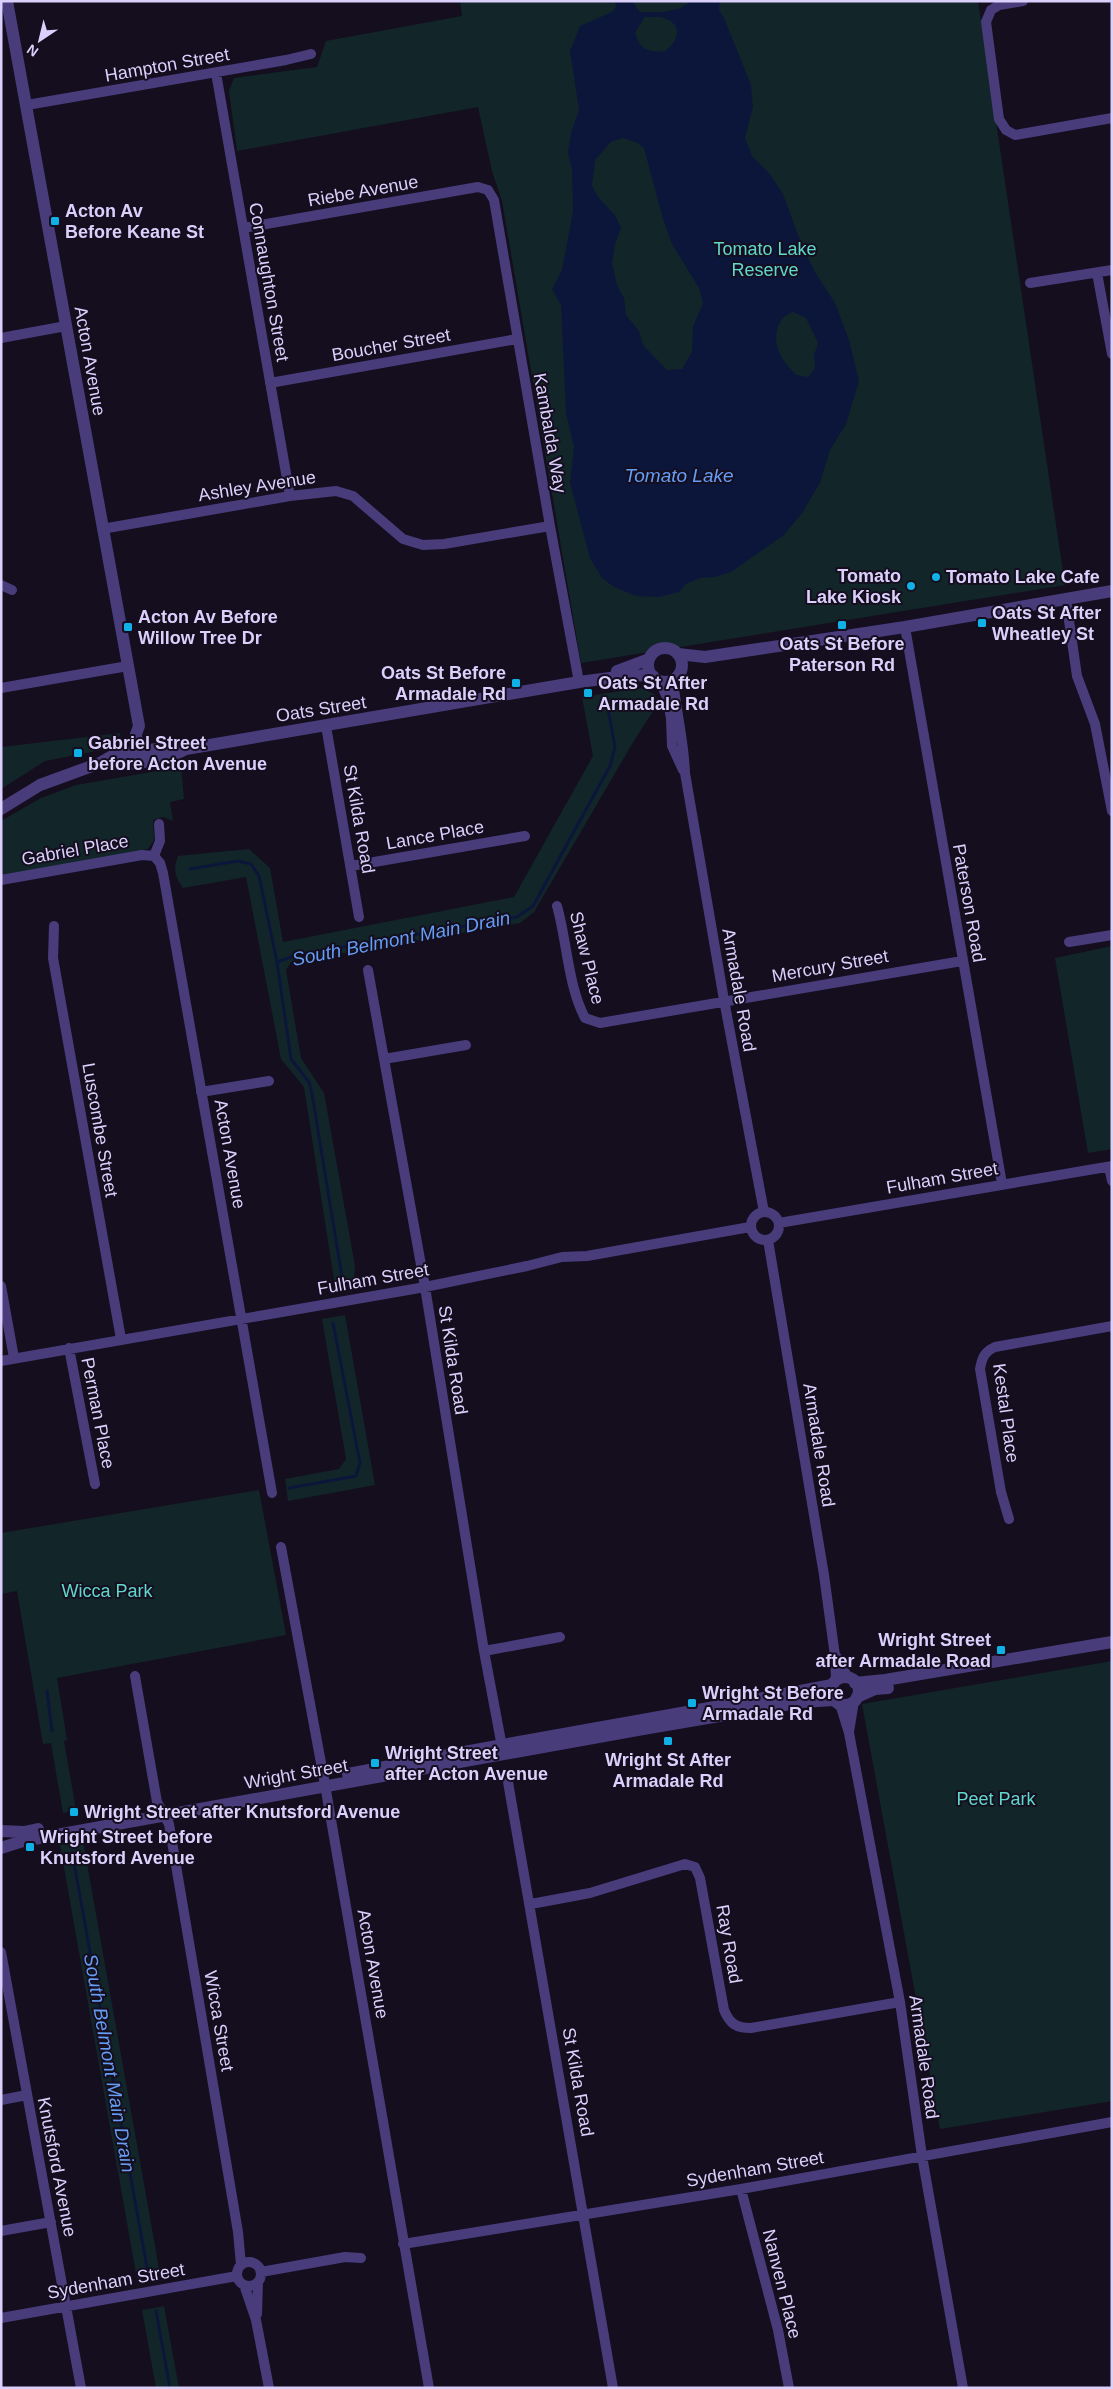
<svg xmlns="http://www.w3.org/2000/svg" width="1113" height="2389" font-family="Helvetica,sans-serif">
<style>
.green{fill:#122629}
.water{fill:#0c163a;fill-rule:evenodd}
.lines{fill:none;stroke-linecap:round;stroke-linejoin:round}
.stream{stroke:#0c163a;stroke-width:3}
.minor{stroke:#483c7b;stroke-width:10}
.tertiary{stroke:#483c7b;stroke-width:12}
.poi-dot{fill:#10b1e7;stroke:#140e1f;stroke-width:2}
.labels{text-anchor:middle;stroke-width:4;stroke-linejoin:round;paint-order:stroke}
.street-label{font-size:18px;fill:#dbd0fc;stroke:#140e1f}
.poi-label{font-size:18px;font-weight:bold;fill:#dbd0fc;stroke:#140e1f;text-anchor:start}
.park-label{font-size:18px;fill:#61d6cb;stroke:#140e1f}
.water-label{font-size:19px;font-style:italic;fill:#659cf4;stroke:#140e1f}
</style>
<rect width="100%" height="100%" fill="#140e1f"/>
<!-- green -->
<path class="green" d="M460 1H978L1065 585 581 663 502 201 492 171 478 107 237 151 229 91 234 78 317 67 326 41 462 16Z
M641 688 654 694 659 702 635 739 534 912 520 923 291 962 286 970 301 1058 324 1093 355 1266 354 1280 350 1284 335 1286 304 1087 281 1059 246 877 183 888C175 877 173 869 178 856L249 849 270 868 283 942 514 897 593 756 582 697Z
M121 733 112 748 45 761 1 789V747Z
M181 767 184 799 170 802 173 821 163 817 153 820 154 840 148 849 1 876V821L41 798 76 785Z
M1112 946V1149L1088 1153 1055 958Z
M345 1315 375 1485 288 1501 285 1479 339 1469 346 1459 322 1319Z
M259 1490 286 1635 57 1678 67 1740 64 1741 76 1810 63 1813 51 1743 43 1744 17 1591 1 1594V1533Z
M1112 1661V2101L940 2129 862 1704Z
M83 1841 160 2274 137 2279 60 1845Z
M164 2306 179 2388H156L142 2310Z"/>
<!-- water -->
<path class="water" d="M615 1H632L640 12H664L681 8 691 1H720L719 10 724 18 751 85 753 107 745 138 752 156 769 173 783 194 802 246 815 272 835 303 849 340 859 381 846 424 830 450 820 483 802 513 784 535 731 572 715 577 700 578 686 584 679 592 659 597 636 596 614 587 602 578 590 558 570 483 574 447 566 413 561 305 552 289 562 270 573 211 572 171 568 152 571 133 579 110 570 51 580 26 612 12 616 7ZM645 17C653 17 662 16 669 20 684 29 675 45 664 52 646 51 641 50 635 33ZM623 138 638 143 644 148 663 219 672 244 699 288 703 303 693 327 692 352 682 369 667 370 643 345 639 331 626 315 624 298 617 285 612 263 615 244 621 228 615 215 598 197 592 185 595 160 611 142ZM793 312 806 318 818 343 814 355 815 368 808 377 796 375C790 368 783 361 779 352 773 338 776 317 793 312Z"/>
<g class="lines">
<!-- stream -->
<path class="stream" d="M190 869 238 861 251 864 259 876 277 962 291 1059 309 1082 312 1094 342 1277
M277 962 297 955 517 917 533 906 610 766 615 747 606 698
M289 1488 356 1476 360 1463 333 1323
M47 1691 52 1731
M72 1852 148 2273
M156 2311 170 2388"/>
<!-- minor -->
<path class="minor" d="M1023 1 999 5 991 10 986 22 999 119 1006 130 1015 135 1112 118
M216 73 290 496
M27 105 286 60 311 54
M243 228 478 187 488 190 494 200 550 526 579 682
M1097 273 1112 354
M1030 283 1112 270
M1 338 66 326
M270 383 517 339
M102 529 290 496 336 491 353 496 403 539 423 545 444 544 550 526
M1 585 12 590
M1066 600 1077 676 1095 724 1112 811
M905 627 1002 1184
M673 680C676 711 684 741 685 773L724 1000 764 1212
M660 681 668 700 671 719 672 746 683 770
M1 688 128 666
M326 726 359 917
M159 824 160 841 154 856 160 863 163 873 272 1493
M351 866 525 836
M1 880 142 855 154 856
M557 906C567 941 568 986 585 1018L600 1023 962 961
M54 926 53 958 121 1339
M1069 942 1112 935
M368 970 425 1287 484 1651 503 1752
M384 1059 466 1045
M201 1092 269 1081
M1109 1167 1112 1181
M751 1226a14 14 0 1 1 28 0a14 14 0 1 1-28 0Z
M779 1223 1112 1166
M768 1240 824 1575 835 1656 836 1681
M1 1286 14 1358
M69 1348 95 1484
M1 1361 425 1287 527 1266 562 1257 587 1256 750 1227
M1009 1519 1001 1492 980 1369C982 1358 984 1352 995 1347L1112 1326
M281 1547 324 1779 429 2388
M484 1651 560 1637
M836 1656 848 1678
M135 1676 157 1802 169 1824 238 2232 241 2265
M840 1704 849 1733 900 2002 922 2156 963 2388
M849 1732 854 1701
M508 1782 613 2388
M531 1904 590 1893 685 1864 695 1867 700 1878 724 2010C730 2024 736 2028 751 2028L900 2002
M1 1952 81 2388
M1 2100 27 2095
M741 2189 778 2330 789 2388
M1 2231 51 2222
M403 2244 741 2189 1112 2122
M237 2274a12 12 0 1 1 24 0a12 12 0 1 1-24 0Z
M261 2272 345 2257 361 2258
M244 2285 256 2320 269 2388
M257 2314 258 2282
M1 2318 237 2276"/>
<!-- tertiary -->
<path class="tertiary" d="M7 1 139 726 136 734 138 762
M648 665a17 17 0 1 1 34 0a17 17 0 1 1-34 0Z
M678 654 705 657 905 627 1112 591
M617 671 649 659
M100 763C125 767 164 761 186 749
M1 809 40 785 100 763 114 755 171 747 186 749 579 682 633 675 653 676
M831 1691a14 14 0 1 1 28 0a14 14 0 1 1-28 0Z
M855 1683 885 1680 1112 1642
M857 1697 875 1689 888 1688
M348 1774C509 1742 671 1716 832 1685
M1 1831 24 1832 38 1829
M1 1848 23 1841 643 1729 802 1702 834 1700"/>
</g>
<!-- markers -->
<g class="poi-dot">
<rect x="50" y="216" width="10" height="10" rx="2.5"/>
<circle cx="936" cy="577" r="5"/>
<circle cx="911" cy="586" r="5"/>
<rect x="977" y="618" width="10" height="10" rx="2.5"/>
<rect x="837" y="620" width="10" height="10" rx="2.5"/>
<rect x="123" y="622" width="10" height="10" rx="2.5"/>
<rect x="511" y="678" width="10" height="10" rx="2.5"/>
<rect x="583" y="688" width="10" height="10" rx="2.5"/>
<rect x="73" y="748" width="10" height="10" rx="2.5"/>
<rect x="996" y="1645" width="10" height="10" rx="2.5"/>
<rect x="687" y="1698" width="10" height="10" rx="2.5"/>
<rect x="663" y="1736" width="10" height="10" rx="2.5"/>
<rect x="370" y="1758" width="10" height="10" rx="2.5"/>
<rect x="69" y="1807" width="10" height="10" rx="2.5"/>
<rect x="25" y="1842" width="10" height="10" rx="2.5"/>
</g>
<g class="labels">
<!-- street labels -->
<g class="street-label">
<text transform="translate(167 65) rotate(-10)" y="6">Hampton Street</text>
<text transform="translate(363 191) rotate(-10)" y="6">Riebe Avenue</text>
<text transform="translate(269 282) rotate(80)" y="6">Connaughton Street</text>
<text transform="translate(391 345) rotate(-10)" y="6">Boucher Street</text>
<text transform="translate(90 361) rotate(80)" y="6">Acton Avenue</text>
<text transform="translate(550 433) rotate(80)" y="6">Kambalda Way</text>
<text transform="translate(257 486) rotate(-9)" y="6">Ashley Avenue</text>
<text transform="translate(321 709) rotate(-9)" y="6">Oats Street</text>
<text transform="translate(359 819) rotate(80)" y="6">St Kilda Road</text>
<text transform="translate(435 835) rotate(-10)" y="6">Lance Place</text>
<text transform="translate(75 850) rotate(-10)" y="6">Gabriel Place</text>
<text transform="translate(969 903) rotate(80)" y="6">Paterson Road</text>
<text transform="translate(587 958) rotate(76)" y="6">Shaw Place</text>
<text transform="translate(830 966) rotate(-10)" y="6">Mercury Street</text>
<text transform="translate(739 990) rotate(80)" y="6">Armadale Road</text>
<text transform="translate(100 1130) rotate(80)" y="6">Luscombe Street</text>
<text transform="translate(230 1154) rotate(80)" y="6">Acton Avenue</text>
<text transform="translate(942 1178) rotate(-10)" y="6">Fulham Street</text>
<text transform="translate(373 1279) rotate(-10)" y="6">Fulham Street</text>
<text transform="translate(453 1360) rotate(81)" y="6">St Kilda Road</text>
<text transform="translate(98 1413) rotate(79)" y="6">Perman Place</text>
<text transform="translate(1006 1413) rotate(82)" y="6">Kestal Place</text>
<text transform="translate(819 1445) rotate(81)" y="6">Armadale Road</text>
<text transform="translate(296 1774) rotate(-10)" y="6">Wright Street</text>
<text transform="translate(729 1944) rotate(80)" y="6">Ray Road</text>
<text transform="translate(373 1964) rotate(80)" y="6">Acton Avenue</text>
<text transform="translate(219 2021) rotate(80)" y="6">Wicca Street</text>
<text transform="translate(924 2057) rotate(82)" y="6">Armadale Road</text>
<text transform="translate(578 2082) rotate(80)" y="6">St Kilda Road</text>
<text transform="translate(57 2167) rotate(79)" y="6">Knutsford Avenue</text>
<text transform="translate(755 2169) rotate(-10)" y="6">Sydenham Street</text>
<text transform="translate(116 2281) rotate(-10)" y="6">Sydenham Street</text>
<text transform="translate(782 2284) rotate(76)" y="6">Nanven Place</text>
</g>
<!-- poi labels -->
<g class="poi-label">
<text x="65" y="217">Acton Av<tspan x="65" dy="21">Before Keane St</tspan></text>
<text x="901" y="582" text-anchor="end">Tomato<tspan x="901" dy="21">Lake Kiosk</tspan></text>
<text x="946" y="583">Tomato Lake Cafe</text>
<text x="992" y="619">Oats St After<tspan x="992" dy="21">Wheatley St</tspan></text>
<text x="138" y="623">Acton Av Before<tspan x="138" dy="21">Willow Tree Dr</tspan></text>
<text x="842" y="650" text-anchor="middle">Oats St Before<tspan x="842" dy="21">Paterson Rd</tspan></text>
<text x="506" y="679" text-anchor="end">Oats St Before<tspan x="506" dy="21">Armadale Rd</tspan></text>
<text x="598" y="689">Oats St After<tspan x="598" dy="21">Armadale Rd</tspan></text>
<text x="88" y="749">Gabriel Street<tspan x="88" dy="21">before Acton Avenue</tspan></text>
<text x="991" y="1646" text-anchor="end">Wright Street<tspan x="991" dy="21">after Armadale Road</tspan></text>
<text x="702" y="1699">Wright St Before<tspan x="702" dy="21">Armadale Rd</tspan></text>
<text x="385" y="1759">Wright Street<tspan x="385" dy="21">after Acton Avenue</tspan></text>
<text x="668" y="1766" text-anchor="middle">Wright St After<tspan x="668" dy="21">Armadale Rd</tspan></text>
<text x="84" y="1818">Wright Street after Knutsford Avenue</text>
<text x="40" y="1843">Wright Street before<tspan x="40" dy="21">Knutsford Avenue</tspan></text>
</g>
<!-- park labels -->
<g class="park-label">
<text x="765" y="255">Tomato Lake<tspan x="765" dy="21">Reserve</tspan></text>
<text x="107" y="1597">Wicca Park</text>
<text x="996" y="1805">Peet Park</text>
</g>
<!-- water labels -->
<g class="water-label">
<text x="679" y="482">Tomato Lake</text>
<text transform="translate(401 938) rotate(-11)" y="7">South Belmont Main Drain</text>
<text transform="translate(110 2063) rotate(80)" y="7">South Belmont Main Drain</text>
</g>
</g>
<!-- border -->
<rect width="1113" height="2389" fill="none" stroke="#dbd0fc" stroke-width="5"/>
<!-- north arrow -->
<g transform="translate(40 40) rotate(215)" stroke="#140e1f" stroke-width="4" paint-order="stroke">
<path d="M0-4L9 19L0 12L-9 19Z" fill="#dbd0fc"/>
<text y="-8" font-size="14" font-weight="bold" text-anchor="middle" fill="#dbd0fc">N</text>
</g>
</svg>
